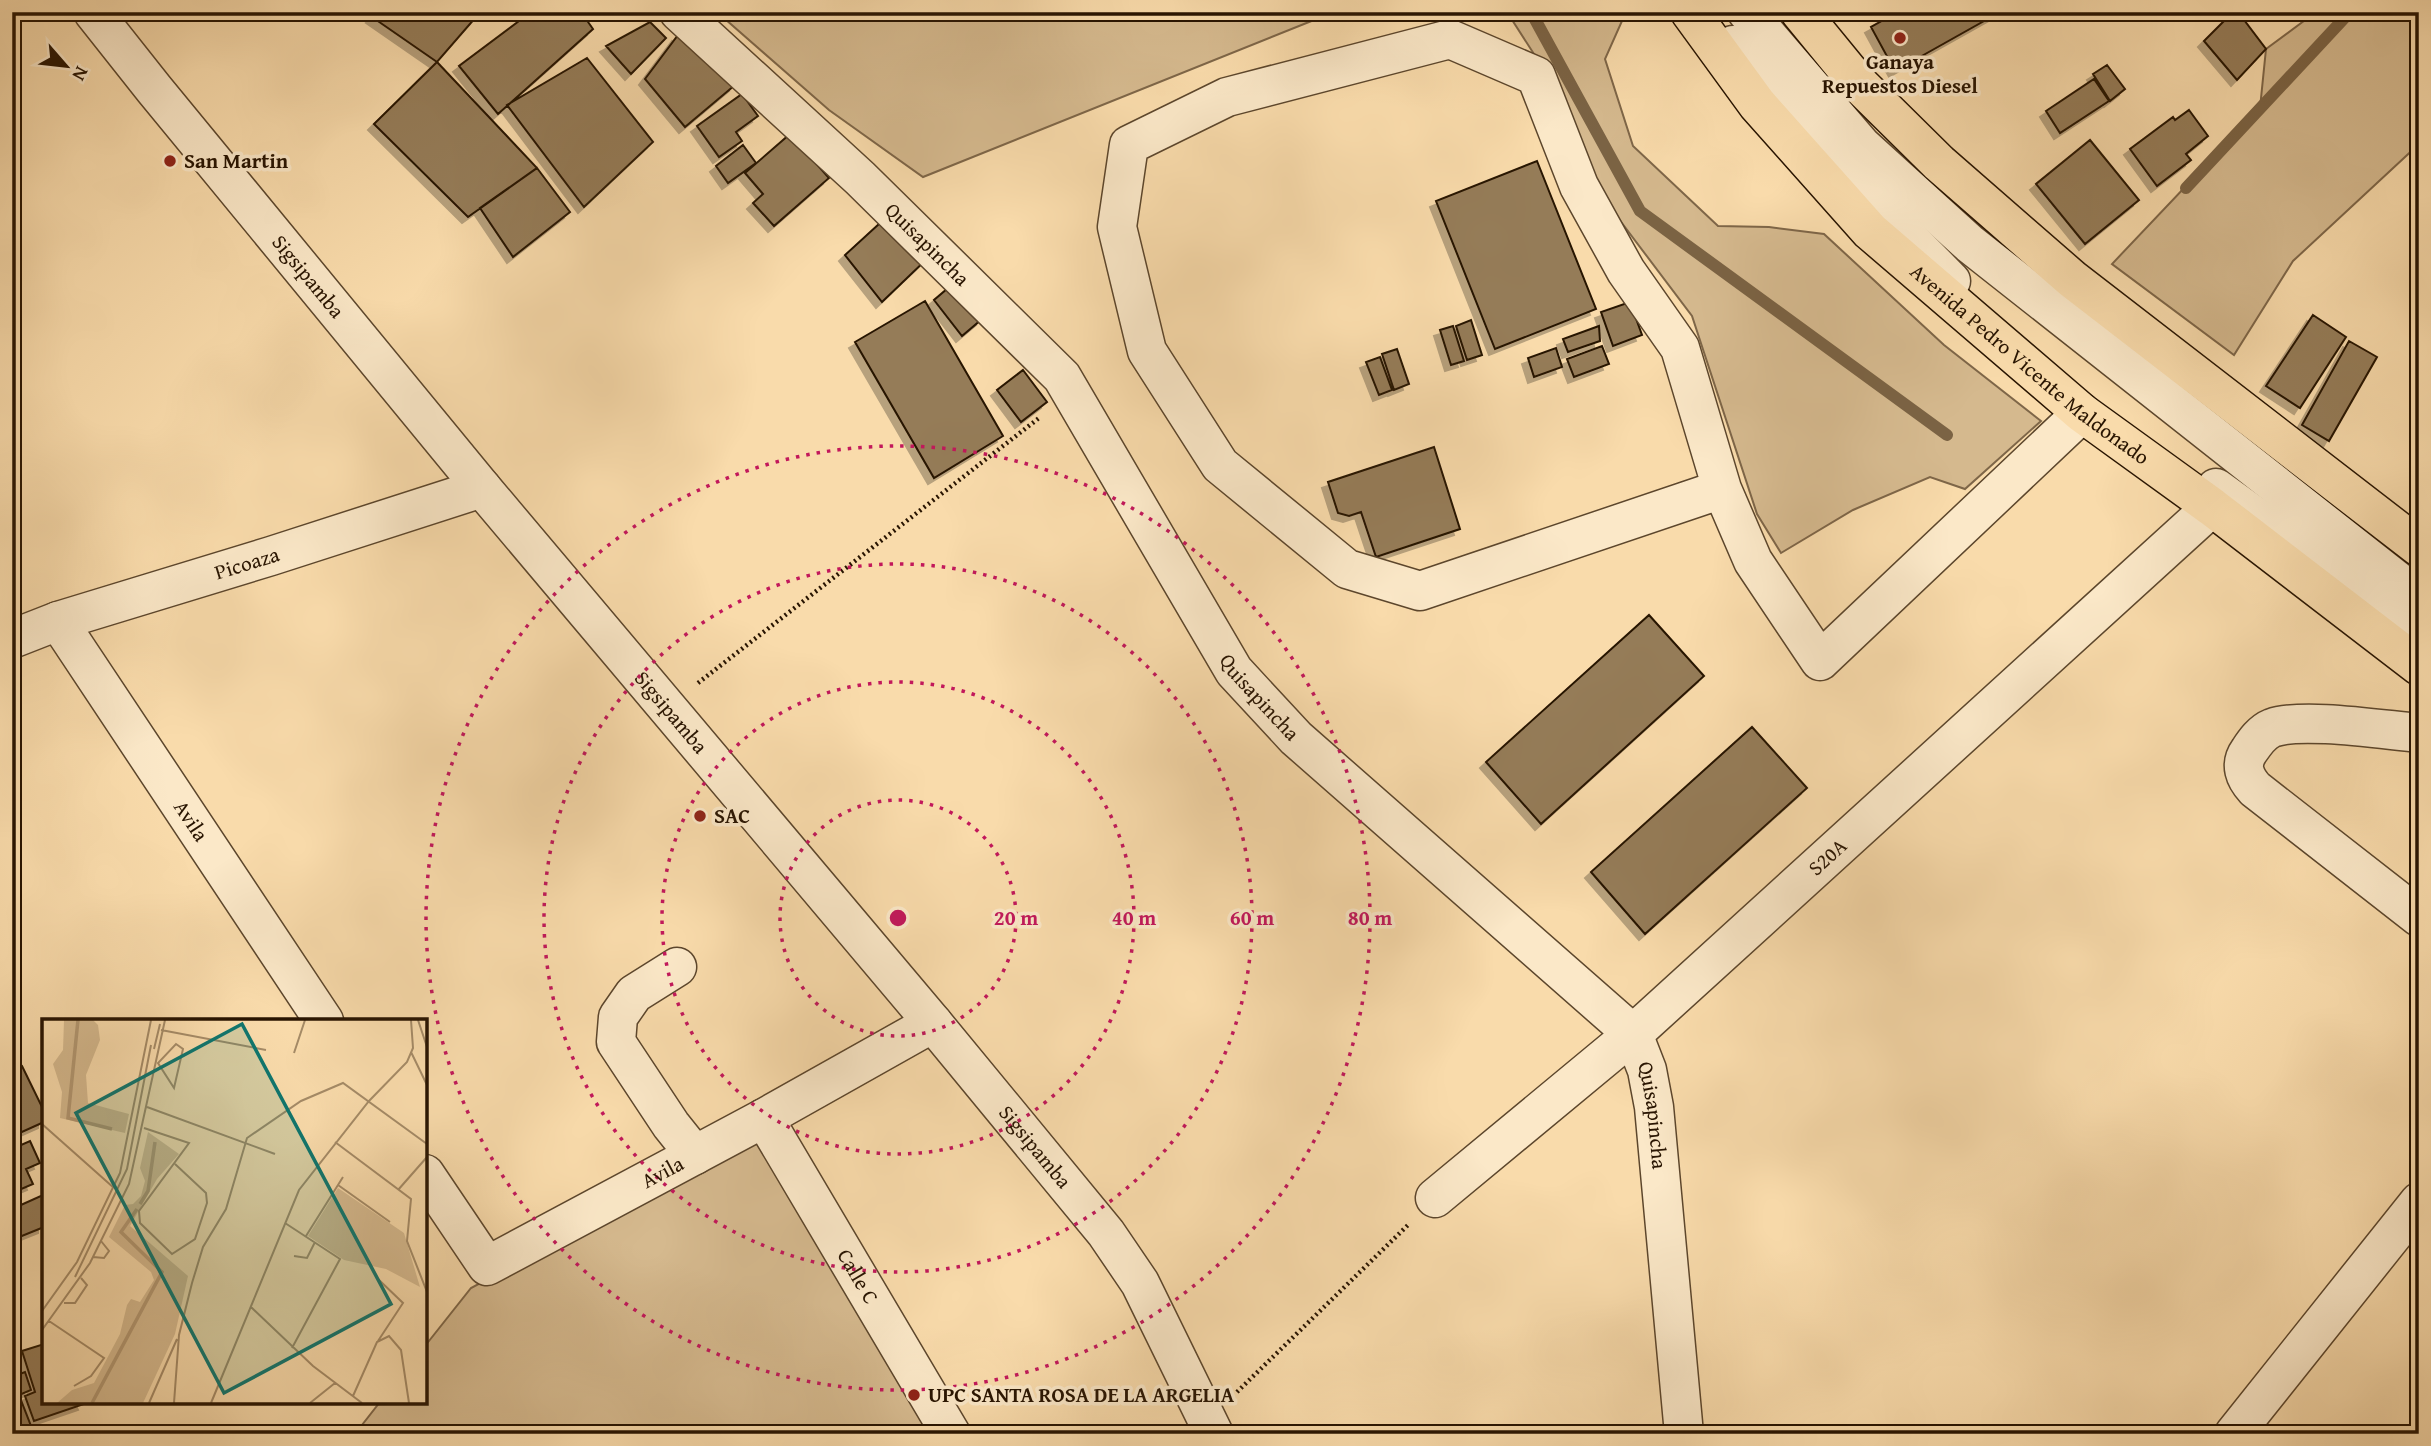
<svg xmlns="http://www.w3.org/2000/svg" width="2431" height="1446" font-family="'Gentium Book Plus',serif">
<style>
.green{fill:#d5b98e;stroke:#7e6648;stroke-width:2}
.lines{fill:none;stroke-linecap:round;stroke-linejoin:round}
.stream{stroke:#7b6344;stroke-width:12}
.building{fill:#957b59;stroke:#281401;stroke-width:2;filter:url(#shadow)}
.minor-casing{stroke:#5c462c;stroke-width:41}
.major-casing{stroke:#281401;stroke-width:41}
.path{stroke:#281401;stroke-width:4.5;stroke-dasharray:2 3.5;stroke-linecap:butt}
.minor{stroke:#fbe8c8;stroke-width:38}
.major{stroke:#f9dbab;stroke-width:38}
.ring{fill:none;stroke:#c2185b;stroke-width:3.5;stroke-dasharray:3.5 7}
.poi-dot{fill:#8f2418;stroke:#fbe8c8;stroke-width:2.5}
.labels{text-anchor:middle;stroke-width:7;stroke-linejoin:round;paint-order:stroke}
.poi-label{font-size:21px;font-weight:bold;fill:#281401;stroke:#fbe8c8;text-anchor:start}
.street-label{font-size:21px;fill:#281401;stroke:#fbe8c8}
.inset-river{fill:none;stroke:#b29771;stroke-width:3.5}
.inset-road{fill:none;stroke:#a58b67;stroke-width:2}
.view{fill:#0f766e;fill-opacity:0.15;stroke:#0f766e;stroke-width:3.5}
.inset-edge{fill:none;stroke:#281401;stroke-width:3.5}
.centre{fill:#c2185b;stroke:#fbe8c8;stroke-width:3.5}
.ring-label{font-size:21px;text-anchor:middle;font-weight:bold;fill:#c2185b;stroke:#fbe8c8;stroke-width:7;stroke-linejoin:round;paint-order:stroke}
</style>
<defs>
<filter id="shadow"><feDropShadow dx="-6" dy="6" stdDeviation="0" flood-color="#0004"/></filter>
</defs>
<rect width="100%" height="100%" fill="#f9dbab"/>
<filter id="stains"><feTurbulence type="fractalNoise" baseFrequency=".00286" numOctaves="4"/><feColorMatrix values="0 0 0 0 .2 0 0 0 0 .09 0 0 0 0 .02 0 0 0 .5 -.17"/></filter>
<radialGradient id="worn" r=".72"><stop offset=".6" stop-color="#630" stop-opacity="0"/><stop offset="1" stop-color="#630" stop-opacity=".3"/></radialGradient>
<!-- green -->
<path class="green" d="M717 12H1334L923 177 829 110Z
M1507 12H1626L1605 59 1633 146 1718 226 1769 227 1824 234 1944 345 2041 421 1965 489 1930 477 1853 510 1781 553 1757 514 1692 316 1603 198 1541 65Z
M2316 12H2419V144L2293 261 2234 355 2112 264 2260 108 2266 49Z
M761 1133 934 1434H355L380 1402H425V1346L471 1288Z"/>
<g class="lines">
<!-- stream -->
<path class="stream" d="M1041 12 1043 15 1050 12
M1531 12 1640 211 1947 435
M2186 188 2350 12"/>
</g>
<!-- building -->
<path class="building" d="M378 12H474L476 17 437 62 372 17Z
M531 12H581L593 29 498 114 459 66Z
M1898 12H2000L1895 71 1871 27Z
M2233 12H2238L2266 49 2237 80 2204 41Z
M650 22 666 38 631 74 606 46Z
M678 35 735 85 685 127 645 79Z
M587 58 653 142 584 207 507 105Z
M437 62 537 168 468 217 374 124Z
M2107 65 2125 89 2110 101 2093 74Z
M2094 79 2109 101 2060 133 2046 111Z
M742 94 758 116 736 132 742 141 719 157 697 126Z
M2189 110 2208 136 2186 154 2191 160 2157 186 2130 149 2173 117 2175 120Z
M790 134 829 178 774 226 753 203 763 194 745 173Z
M2090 140 2139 200 2085 244 2036 184Z
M743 145 756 163 728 183 716 166Z
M1537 161 1596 309 1495 349 1436 201Z
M537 168 570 212 513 257 480 208Z
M891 213 930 256 882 302 845 255Z
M954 283 982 319 962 336 934 300Z
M925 301 1003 436 934 478 855 342Z
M1630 302 1642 335 1613 346 1601 312Z
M2313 315 2346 337 2300 408 2266 386Z
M1471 320 1482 355 1467 360 1456 326Z
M1453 326 1464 361 1451 365 1440 330Z
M1599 326 1600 341 1568 352 1563 339Z
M2349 341 2377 357 2329 441 2302 425Z
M1602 346 1609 364 1574 377 1567 359Z
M1556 348 1562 367 1534 377 1528 358Z
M1397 349 1409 384 1394 390 1382 354Z
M1380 357 1392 390 1379 395 1366 362Z
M1023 370 1047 402 1021 422 997 390Z
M1434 447 1460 529 1376 557 1361 512 1349 516 1338 513 1328 482Z
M1649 615 1704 676 1541 824 1486 762Z
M1752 727 1807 788 1645 934 1591 872Z
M22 1066 44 1111V1122L13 1136 12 1071Z
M30 1141 40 1163 26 1169 33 1184 12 1193V1149Z
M43 1195 44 1227 17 1238 12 1226V1209Z
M44 1344V1402H83L84 1404 34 1421 25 1396 35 1392 22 1351Z
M25 1372 31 1390 19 1395 31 1426 12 1433V1377Z"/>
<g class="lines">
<defs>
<g id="minor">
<path id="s1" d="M93 12 154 89 482 488 933 1023 1106 1233 1140 1283 1214 1434"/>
<path id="s2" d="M679 12 860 178 1062 377 1234 671 1296 738 1633 1034 1647 1070 1654 1107 1684 1434"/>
<path d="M1747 12 1862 146 1970 244 2419 598"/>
<path d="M1733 45 1855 184 1951 281"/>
<path d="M2216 488 2334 573 2419 639"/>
<path d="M1722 489 1420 591 1347 569 1220 465 1147 351 1117 227 1129 145 1227 97 1450 39 1536 76 1579 186 1626 271 1680 348 1722 489 1753 561 1820 661 2082 413"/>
<path id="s3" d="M58 621 324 1021"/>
<path id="s4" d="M12 639 58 621 271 556 482 488"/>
<path d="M2419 733C2384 730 2302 717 2272 728 2262 732 2255 742 2249 751 2239 765 2245 778 2255 789L2419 917"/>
<path d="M677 967 634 994 618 1017 616 1042 671 1125 695 1155"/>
<path id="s5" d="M764 1118 951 1434"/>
<path id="s6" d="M425 1174 487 1266 764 1118 933 1023"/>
<path id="s7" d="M1435 1198 1633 1034 2212 507"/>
<path d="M2234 1434 2419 1202"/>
</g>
<g id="major">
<path id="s8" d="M1690 12 1757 104 1870 231 2082 413 2212 507 2419 666"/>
<path d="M1800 12 1859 84 1939 163 2072 279 2419 547"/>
</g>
</defs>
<!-- minor casing -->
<use href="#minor" class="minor-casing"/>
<!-- major casing -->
<use href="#major" class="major-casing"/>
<!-- path -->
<path class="path" d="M698 683 1039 418
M1237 1392 1408 1225"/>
<!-- minor -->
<use href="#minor" class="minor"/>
<!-- major -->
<use href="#major" class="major"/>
</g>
<!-- distance rings -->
<g class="ring">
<circle cx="898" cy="918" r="118"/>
<circle cx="898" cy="918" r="236"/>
<circle cx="898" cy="918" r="354"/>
<circle cx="898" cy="918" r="472"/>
</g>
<!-- markers -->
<g class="poi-dot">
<circle cx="1900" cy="38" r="7"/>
<circle cx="170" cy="161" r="7"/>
<circle cx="700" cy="816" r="7"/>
<circle cx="914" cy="1395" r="7"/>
</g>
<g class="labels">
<!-- poi labels -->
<g class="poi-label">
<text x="1900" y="69" text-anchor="middle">Ganaya<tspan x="1900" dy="24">Repuestos Diesel</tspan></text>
<text x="184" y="168">San Martin</text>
<text x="714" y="823">SAC</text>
<text x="928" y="1402">UPC SANTA ROSA DE LA ARGELIA</text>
</g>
<!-- street labels -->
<g class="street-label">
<text dy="7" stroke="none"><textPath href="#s2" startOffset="340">Quisapincha</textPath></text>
<text dy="7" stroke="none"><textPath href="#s1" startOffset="341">Sigsipamba</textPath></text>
<text dy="7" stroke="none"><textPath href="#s8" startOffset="492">Avenida Pedro Vicente Maldonado</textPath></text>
<text dy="7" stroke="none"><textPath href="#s4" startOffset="247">Picoaza</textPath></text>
<text dy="7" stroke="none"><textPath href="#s2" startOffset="906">Quisapincha</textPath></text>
<text dy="7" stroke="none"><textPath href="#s1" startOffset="908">Sigsipamba</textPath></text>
<text dy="7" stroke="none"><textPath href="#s3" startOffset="240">Avila</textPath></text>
<text dy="7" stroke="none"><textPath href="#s7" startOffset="520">S20A</textPath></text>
<text dy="7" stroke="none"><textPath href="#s2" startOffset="1494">Quisapincha</textPath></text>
<text dy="7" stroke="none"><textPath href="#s1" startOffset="1475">Sigsipamba</textPath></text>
<text dy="7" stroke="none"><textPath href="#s6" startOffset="310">Avila</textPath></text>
<text dy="7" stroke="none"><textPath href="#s5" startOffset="184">Calle C</textPath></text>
</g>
</g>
<!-- overview -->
<g transform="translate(42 1019)">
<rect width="385" height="385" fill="#f9dbab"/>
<path d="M22 1H51L56 6 58 21 44 56 46 84 87 95 83 114 18 99 20 73 11 45 21 31ZM106 113 137 135 115 160 88 207 146 257 133 315 101 384H15L30 371 52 364 78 315 85 286 89 280 98 283 112 261 109 253 67 218 83 186 91 185 99 177 103 162 98 149ZM296 169 362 214 378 268 344 250 302 241 266 217Z" fill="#d5b98e"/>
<path class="inset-river" d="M36 1 26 99 70 110M98 185 106 172 113 123M50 384 120 253 79 213 95 190"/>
<path class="inset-road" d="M376 1 385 28M119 11 224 31M134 25 141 30 132 69 116 44ZM112 30 118 5M369 33 385 66M252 34 263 1M105 88 233 135M0 105 72 169M102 109 147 124 97 192 98 204 130 235 153 220 165 184 164 174 133 145M293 123 369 180 365 222 385 273M296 166 348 203M356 171 385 138M243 204 298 240 250 329M264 217 301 158M252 237 265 239 273 223M51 238 62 239 67 232 59 222M33 258 85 150 109 26M22 284H33L45 266 39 259M209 288 271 347 320 384M0 292 35 243 78 154 109 1M7 302 62 339 49 357 32 367M0 311 48 244 87 165 123 1M336 322 361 284 336 260M311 377 335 323 347 317 359 331 367 384M107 384 135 320M132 384 137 316 150 264 161 228 184 190 205 119 259 82 301 64 385 125M169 384 257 171 327 82 365 43 371 29 369 1M268 384 293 364"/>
<path class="view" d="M200 5 349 285 182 374 34 94Z"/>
<rect width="385" height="385" class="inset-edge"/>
</g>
<circle cx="898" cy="918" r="10" class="centre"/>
<g class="ring-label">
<text x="1016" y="925">20 m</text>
<text x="1134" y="925">40 m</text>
<text x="1252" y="925">60 m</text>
<text x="1370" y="925">80 m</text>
</g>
<!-- margin -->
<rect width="2431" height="1446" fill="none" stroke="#f9dbab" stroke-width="42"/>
<rect x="14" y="14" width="2403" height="1418" fill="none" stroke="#281401" stroke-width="3.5"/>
<rect x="21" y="21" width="2389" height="1404" fill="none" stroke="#281401" stroke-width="2"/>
<!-- north arrow -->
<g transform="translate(66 66) rotate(118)" stroke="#fbe8c8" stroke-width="5" paint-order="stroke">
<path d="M0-5L12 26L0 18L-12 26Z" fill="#281401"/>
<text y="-10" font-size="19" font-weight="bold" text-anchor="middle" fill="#281401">N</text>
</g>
<rect width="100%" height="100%" filter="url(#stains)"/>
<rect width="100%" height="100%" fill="url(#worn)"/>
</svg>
